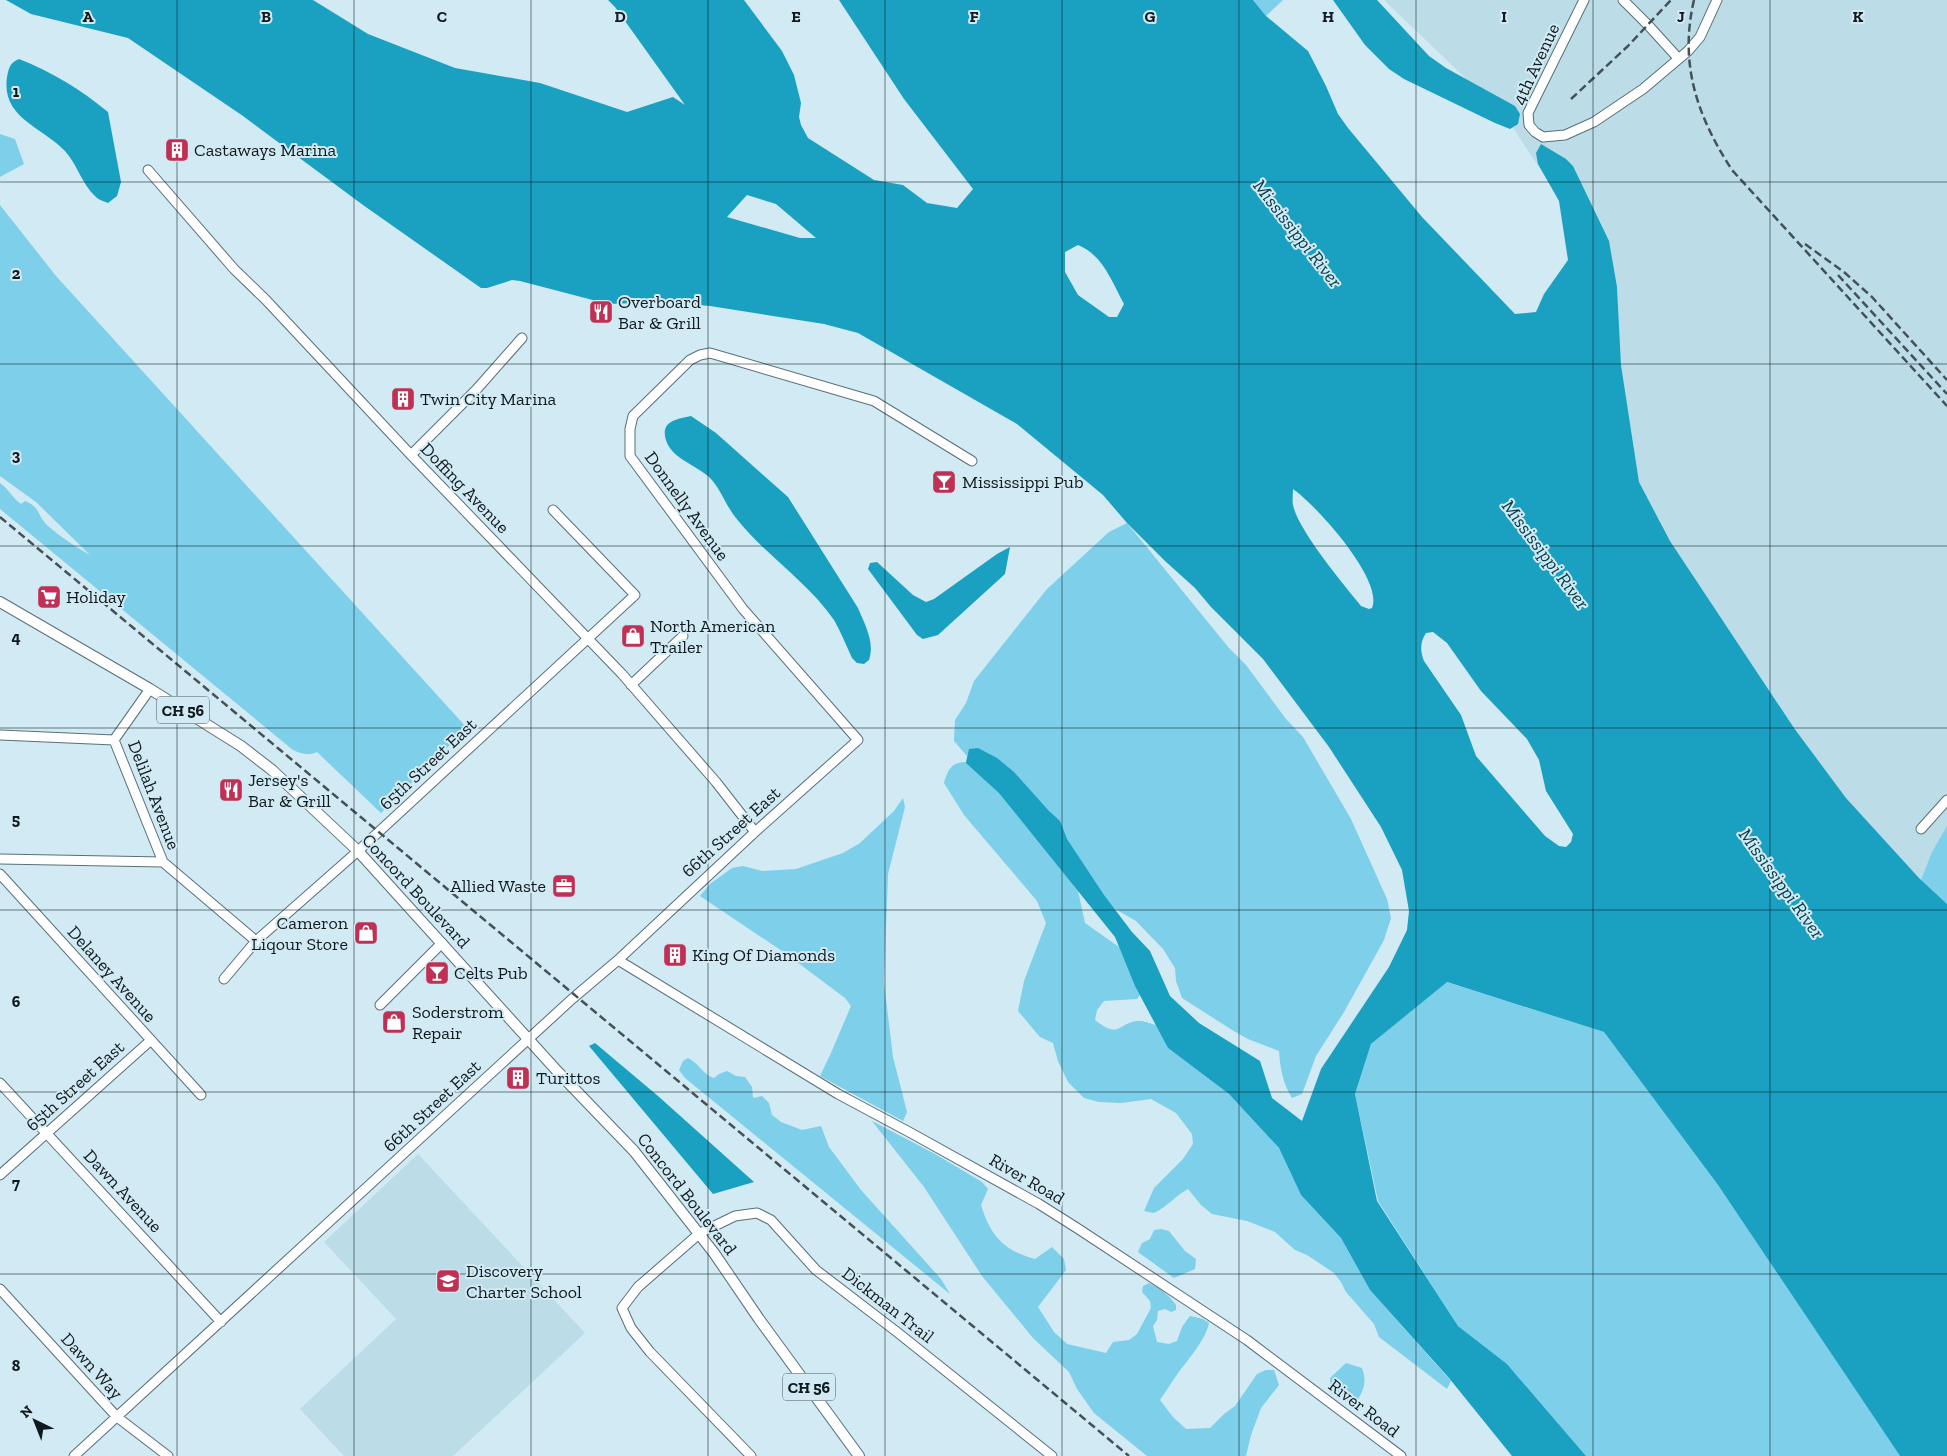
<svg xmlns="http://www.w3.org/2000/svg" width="1947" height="1456" font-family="'Zilla Slab',serif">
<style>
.built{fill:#bcdde8}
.green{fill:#7dcfea}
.water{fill:#1aa0c1;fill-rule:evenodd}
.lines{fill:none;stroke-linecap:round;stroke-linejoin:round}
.minor-casing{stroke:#586f77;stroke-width:11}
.major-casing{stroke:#586f77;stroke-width:12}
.minor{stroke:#fff;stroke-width:9}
.major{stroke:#fff;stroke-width:10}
.rail{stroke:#445156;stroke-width:2.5;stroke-dasharray:8 4;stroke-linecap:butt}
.grid{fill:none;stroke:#10191d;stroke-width:1;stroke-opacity:0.55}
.labels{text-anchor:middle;stroke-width:4;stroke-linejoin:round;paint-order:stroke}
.shield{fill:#d1eaf3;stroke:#4a585d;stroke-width:1}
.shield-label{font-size:16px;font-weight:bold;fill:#10191d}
.street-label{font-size:18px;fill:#10191d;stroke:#d1eaf3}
.poi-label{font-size:18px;fill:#10191d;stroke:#d1eaf3;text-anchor:start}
.water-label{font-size:19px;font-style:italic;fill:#053c4a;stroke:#d1eaf3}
.grid-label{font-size:16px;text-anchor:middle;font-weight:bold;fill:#10191d;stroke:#d1eaf3;stroke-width:4;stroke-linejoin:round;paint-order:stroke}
</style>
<rect width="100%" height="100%" fill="#d1eaf3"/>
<!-- built -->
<path class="built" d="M1384 0H1947V904L1919 878 1846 798 1794 728 1670 541 1639 482 1621 365 1617 287 1506 117Z
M418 1154 585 1333 453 1456H344L300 1409 396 1319 324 1242Z"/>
<!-- green -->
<path class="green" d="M1253 0H1283L1266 16Z
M0 134 15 139 24 164 0 177Z
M0 205 56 276 467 728 381 813 317 752C308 756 302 754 293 750L0 509V483C9 489 12 498 21 504L25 501C42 508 36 515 48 526 59 536 78 548 90 555L36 502 0 476Z
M1127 523 1229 648 1246 665 1286 719 1303 737 1351 819 1387 899 1391 918 1384 940 1344 1012 1316 1056 1302 1094 1292 1098C1283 1084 1280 1067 1279 1051L1248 1039 1232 1030 1182 998 1176 981 1175 968 1163 949 1136 921 1072 884 1078 891 1085 923 1119 947 1140 995 1137 999 1104 1001 1097 1010 1095 1020C1121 1041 1118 1021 1140 1021 1145 1021 1151 1024 1156 1025L1168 1048 1229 1094 1279 1148 1301 1195 1341 1238 1370 1290 1451 1381 1447 1389 1379 1337 1374 1324 1346 1292 1341 1282 1334 1273 1307 1255 1295 1250 1275 1232 1247 1221 1212 1214 1201 1205 1188 1189C1175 1196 1167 1207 1154 1213L1144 1211 1154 1188 1183 1159 1193 1144 1192 1134 1176 1113 1151 1099 1121 1103 1099 1102 1084 1098 1068 1082 1058 1061 1053 1043 1040 1037 1018 1011 1024 981 1046 923 1037 901 964 815 944 783C948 770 951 762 966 762L967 756 954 741 955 720 966 703 974 681 1047 589 1109 532Z
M903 798 905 807 888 874 884 983 893 1057 907 1112 903 1121 820 1076 831 1053 851 1006 845 998 785 953 700 896 710 884 732 868 743 866 762 871 796 869 843 853 860 843 894 811Z
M1947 826V904L1921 880 1932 852Z
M1446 982 1604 1032 1718 1185 1900 1456H1586L1507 1364 1458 1326 1378 1201 1355 1094 1371 1044Z
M688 1058C698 1062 703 1075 714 1078L719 1074 727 1071 736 1076 745 1077 752 1087 753 1098 762 1096 769 1103 772 1115 781 1122 802 1130 821 1126 829 1147 861 1190 941 1279 950 1294 685 1078 679 1070 683 1061Z
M872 1121 935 1154 982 1182 988 1189 981 1205C990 1235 1004 1251 1035 1259L1052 1247 1064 1259 1066 1270 1038 1307 1054 1332 1067 1344 1106 1353 1113 1342 1129 1340 1137 1334 1151 1308 1150 1301 1142 1292 1143 1286 1149 1283C1159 1287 1170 1296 1176 1305V1310L1171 1312 1165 1309 1158 1311 1157 1320 1153 1326 1157 1342 1169 1344 1177 1341 1182 1327 1190 1316 1203 1319 1209 1323C1206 1339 1188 1360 1178 1373 1172 1382 1166 1391 1160 1400L1173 1417 1186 1429 1210 1428 1224 1414 1235 1406 1257 1374 1266 1370H1274L1279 1385 1261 1408 1251 1435 1246 1456H1147L1094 1413 1077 1389 1069 1372 1033 1338 982 1276 924 1187Z
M1161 1229 1169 1231 1185 1251 1196 1259 1195 1269 1174 1278 1138 1252 1142 1243 1150 1239 1154 1230Z
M1346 1363 1362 1368C1367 1382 1364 1389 1357 1401H1344L1331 1391 1330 1378Z"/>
<!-- water -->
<path class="water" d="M6 0H313L368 34 455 68 540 83 627 112 673 97 685 105 615 7 608 0H744L782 51 794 75 801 103 799 117 801 125 808 138 874 180 903 185 927 203 957 208 973 189 904 99 839 0H1253L1266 16 1308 51 1326 86 1338 114 1348 128 1422 217 1515 314 1536 312 1544 294 1568 260 1559 201 1538 164 1536 153 1541 144 1566 159 1573 166 1609 241 1617 287 1621 365 1639 482 1670 541 1794 728 1846 798 1919 878 1947 904V1456H1900L1718 1185 1604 1032 1447 982 1371 1044 1355 1094 1377 1201 1458 1326 1507 1364 1586 1456H1512L1449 1378 1370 1290 1341 1238 1301 1195 1279 1148 1229 1094 1168 1048 1135 986 1115 937 999 793 966 763 969 749 978 748 997 758 1014 772 1049 811 1060 821 1067 839 1104 895 1132 932 1150 951 1170 996 1199 1023 1260 1061 1272 1098 1302 1121 1321 1069 1389 967 1407 930 1409 911 1402 870 1381 827 1329 747 1263 659 1211 607 1195 588 1165 561 1127 523 1103 495 1017 424 858 333 824 324 710 306 664 302 608 304 520 281 512 280 487 288H481L363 205 243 116 128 38 31 14ZM747 195 776 204 816 238H800L727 217ZM1078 245C1103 255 1112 282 1124 304L1117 317H1109L1078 295 1065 272V252ZM1293 489C1316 505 1384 580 1372 608L1369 609 1361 606C1344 585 1298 530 1293 505 1292 500 1293 494 1293 489ZM1433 632 1447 643 1481 691 1527 739 1539 760 1546 791 1573 834 1571 842 1566 847 1559 846 1545 836 1476 756 1461 715 1424 661C1420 651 1420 642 1426 633Z
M1333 0H1377L1429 56 1446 68 1515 106 1520 114 1518 124 1510 129 1495 123 1404 79 1389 69 1365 45Z
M19 59C52 72 80 89 108 112L121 182 117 196 108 203C104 201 98 200 95 196 82 184 77 164 65 151 42 127 1 118 7 77 9 67 10 63 19 59Z
M691 416 716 433 788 497 858 608C865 625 875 642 869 660L864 664 857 663 852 658C846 645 841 632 834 620 807 581 765 555 736 518 726 506 720 487 709 477 696 465 671 458 666 440 660 421 677 419 691 416Z
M1010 547 1005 574 938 635 923 639 917 635 868 569 870 563 877 562 913 595 926 602 934 599 997 554Z
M595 1043 658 1096 754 1182 713 1194 589 1046Z"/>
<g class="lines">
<defs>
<path id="minor" d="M1584 0 1528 113 1529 125 1535 132 1543 137 1565 135 1594 122 1643 89 1688 51 1700 37 1717 0
M1623 0 1648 25 1678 58
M148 170 234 269 266 300 411 455 622 674 716 782 755 832
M411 455 476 390 522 338
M631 685 683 636
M150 689 114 740 163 862 256 941
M0 735 114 740
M1921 829 1947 800
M0 859 163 862
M0 874 201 1095
M618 960 838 1094 911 1133 1039 1204 1077 1228 1247 1340 1401 1456
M224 979 256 941 358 851 635 595 553 510
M380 1005 442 943
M0 1083 221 1322
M0 1175 150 1041
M0 1289 117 1417 168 1456
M74 1456 572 999 618 960 755 832 858 740 743 609 630 456V429L633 416 690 360 700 355 710 353 874 401 972 461
M751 1456 650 1352 631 1328 622 1308 638 1287 700 1233 735 1216 757 1213 771 1220 816 1270 897 1332 1052 1456"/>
<path id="major" d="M0 602 150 689 241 746 272 770 358 851 558 1072 634 1151 714 1253 759 1319 859 1456"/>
</defs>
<!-- minor casing -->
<use href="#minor" class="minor-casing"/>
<!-- major casing -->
<use href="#major" class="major-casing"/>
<!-- minor -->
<use href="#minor" class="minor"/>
<!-- major -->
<use href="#major" class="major"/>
<!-- rail -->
<path class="rail" d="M1694 0C1679 64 1697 116 1732 170L1947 406
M1571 99 1628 46 1671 0
M1805 244 1844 272 1872 297 1947 380
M1838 275 1947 394
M0 517 1129 1456"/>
</g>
<!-- grid -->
<path class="grid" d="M177 0V1456M354 0V1456M531 0V1456M708 0V1456M885 0V1456M1062 0V1456M1239 0V1456M1416 0V1456M1593 0V1456M1770 0V1456M0 182H1947M0 364H1947M0 546H1947M0 728H1947M0 910H1947M0 1092H1947M0 1274H1947"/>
<!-- icons -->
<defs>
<symbol id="building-square" viewBox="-11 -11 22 22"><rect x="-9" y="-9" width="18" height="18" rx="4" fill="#c03055" stroke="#d1eaf3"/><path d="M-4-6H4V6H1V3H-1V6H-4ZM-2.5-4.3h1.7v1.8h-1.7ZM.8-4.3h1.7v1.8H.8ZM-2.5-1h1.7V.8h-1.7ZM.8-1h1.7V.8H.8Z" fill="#fff"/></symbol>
<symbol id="restaurant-square" viewBox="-11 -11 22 22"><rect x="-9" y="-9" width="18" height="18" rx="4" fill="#c03055" stroke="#d1eaf3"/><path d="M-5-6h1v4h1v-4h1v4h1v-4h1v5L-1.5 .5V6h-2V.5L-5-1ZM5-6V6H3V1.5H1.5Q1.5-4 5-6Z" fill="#fff"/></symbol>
<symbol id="bar-square" viewBox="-11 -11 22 22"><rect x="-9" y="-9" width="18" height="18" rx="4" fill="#c03055" stroke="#d1eaf3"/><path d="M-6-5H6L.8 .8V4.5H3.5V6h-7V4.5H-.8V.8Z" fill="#fff"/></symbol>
<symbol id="supermarket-square" viewBox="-11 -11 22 22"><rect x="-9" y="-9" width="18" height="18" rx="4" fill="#c03055" stroke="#d1eaf3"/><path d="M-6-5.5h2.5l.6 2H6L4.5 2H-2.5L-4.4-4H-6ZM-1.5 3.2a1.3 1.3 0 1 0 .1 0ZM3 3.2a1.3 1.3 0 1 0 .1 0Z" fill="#fff"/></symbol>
<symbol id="shop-square" viewBox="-11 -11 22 22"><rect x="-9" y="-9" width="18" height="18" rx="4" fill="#c03055" stroke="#d1eaf3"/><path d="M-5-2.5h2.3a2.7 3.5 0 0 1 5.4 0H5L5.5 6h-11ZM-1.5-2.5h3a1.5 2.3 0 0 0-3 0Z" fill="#fff"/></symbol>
<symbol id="office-square" viewBox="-11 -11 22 22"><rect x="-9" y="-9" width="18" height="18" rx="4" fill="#c03055" stroke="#d1eaf3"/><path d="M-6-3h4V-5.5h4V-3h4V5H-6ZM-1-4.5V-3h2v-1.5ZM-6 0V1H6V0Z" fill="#fff"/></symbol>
<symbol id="school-square" viewBox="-11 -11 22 22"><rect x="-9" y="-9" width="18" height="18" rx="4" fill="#c03055" stroke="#d1eaf3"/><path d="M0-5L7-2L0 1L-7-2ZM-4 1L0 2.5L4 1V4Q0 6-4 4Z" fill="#fff"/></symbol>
</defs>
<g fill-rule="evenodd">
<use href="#building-square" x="163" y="136" width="28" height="28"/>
<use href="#restaurant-square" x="587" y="298" width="28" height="28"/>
<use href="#building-square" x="389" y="385" width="28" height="28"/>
<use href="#bar-square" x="930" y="468" width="28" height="28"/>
<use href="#supermarket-square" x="35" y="583" width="28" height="28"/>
<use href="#shop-square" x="619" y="622" width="28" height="28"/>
<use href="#restaurant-square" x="217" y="776" width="28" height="28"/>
<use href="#office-square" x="550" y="872" width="28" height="28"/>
<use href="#shop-square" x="352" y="919" width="28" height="28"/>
<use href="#building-square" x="661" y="941" width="28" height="28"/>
<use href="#bar-square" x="423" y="959" width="28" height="28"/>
<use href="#shop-square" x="380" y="1008" width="28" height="28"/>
<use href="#building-square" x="504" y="1064" width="28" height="28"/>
<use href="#school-square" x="434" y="1267" width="28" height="28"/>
</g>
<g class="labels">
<!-- shield labels -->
<g class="shield">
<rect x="157" y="696.5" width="52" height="27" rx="4"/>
<rect x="783" y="1373.5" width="52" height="27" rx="4"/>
</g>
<g class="shield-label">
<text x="183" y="716">CH 56</text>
<text x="809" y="1393">CH 56</text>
</g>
<!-- street labels -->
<g class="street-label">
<text transform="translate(1536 64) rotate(-65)" y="6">4th Avenue</text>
<text transform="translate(465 488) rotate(46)" y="6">Doffing Avenue</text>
<text transform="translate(687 506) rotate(54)" y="6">Donnelly Avenue</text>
<text transform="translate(428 764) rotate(-43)" y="6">65th Street East</text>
<text transform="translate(154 795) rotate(69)" y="6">Delilah Avenue</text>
<text transform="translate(731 832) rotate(-42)" y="6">66th Street East</text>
<text transform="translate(416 891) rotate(47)" y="6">Concord Boulevard</text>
<text transform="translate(112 974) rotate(48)" y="6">Delaney Avenue</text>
<text transform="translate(75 1086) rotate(-42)" y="6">65th Street East</text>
<text transform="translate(432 1106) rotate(-43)" y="6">66th Street East</text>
<text transform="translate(1027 1179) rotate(30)" y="6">River Road</text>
<text transform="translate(123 1191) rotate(47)" y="6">Dawn Avenue</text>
<text transform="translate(687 1194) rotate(52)" y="6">Concord Boulevard</text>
<text transform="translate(888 1305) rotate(38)" y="6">Dickman Trail</text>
<text transform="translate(92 1366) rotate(48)" y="6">Dawn Way</text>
<text transform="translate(1364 1408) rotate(37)" y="6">River Road</text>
</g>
<!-- poi labels -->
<g class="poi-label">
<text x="194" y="156">Castaways Marina</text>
<text x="618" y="308">Overboard<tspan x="618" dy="21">Bar &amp; Grill</tspan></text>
<text x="420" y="405">Twin City Marina</text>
<text x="962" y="488">Mississippi Pub</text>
<text x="66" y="603">Holiday</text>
<text x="650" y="632">North American<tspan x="650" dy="21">Trailer</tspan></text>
<text x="248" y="786">Jersey's<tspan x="248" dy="21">Bar &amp; Grill</tspan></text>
<text x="546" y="892" text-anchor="end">Allied Waste</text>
<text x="348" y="929" text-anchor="end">Cameron<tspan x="348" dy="21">Liqour Store</tspan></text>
<text x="692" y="961">King Of Diamonds</text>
<text x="454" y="979">Celts Pub</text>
<text x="412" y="1018">Soderstrom<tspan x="412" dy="21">Repair</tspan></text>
<text x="536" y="1084">Turittos</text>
<text x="466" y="1277">Discovery<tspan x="466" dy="21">Charter School</tspan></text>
</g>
<!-- water labels -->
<g class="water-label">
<text transform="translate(1298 233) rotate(52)" y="7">Mississippi River</text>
<text transform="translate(1546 554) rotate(53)" y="7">Mississippi River</text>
<text transform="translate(1782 883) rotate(54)" y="7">Mississippi River</text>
</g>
</g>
<g class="grid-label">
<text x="88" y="22">A</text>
<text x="266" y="22">B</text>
<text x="442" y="22">C</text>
<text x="620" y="22">D</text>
<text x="796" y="22">E</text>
<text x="974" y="22">F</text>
<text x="1150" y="22">G</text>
<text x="1328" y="22">H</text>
<text x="1504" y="22">I</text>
<text x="1681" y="22">J</text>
<text x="1858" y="22">K</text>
<text x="16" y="97">1</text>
<text x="16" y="279">2</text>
<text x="16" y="461">3</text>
<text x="16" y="643">4</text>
<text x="16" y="825">5</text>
<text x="16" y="1007">6</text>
<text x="16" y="1189">7</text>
<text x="16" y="1371">8</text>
</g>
<!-- north arrow -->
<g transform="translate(35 1421) rotate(317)" stroke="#d1eaf3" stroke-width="4" paint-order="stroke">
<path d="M0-4L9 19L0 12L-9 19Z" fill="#10191d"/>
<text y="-8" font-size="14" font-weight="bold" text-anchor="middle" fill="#10191d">N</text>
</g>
</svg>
